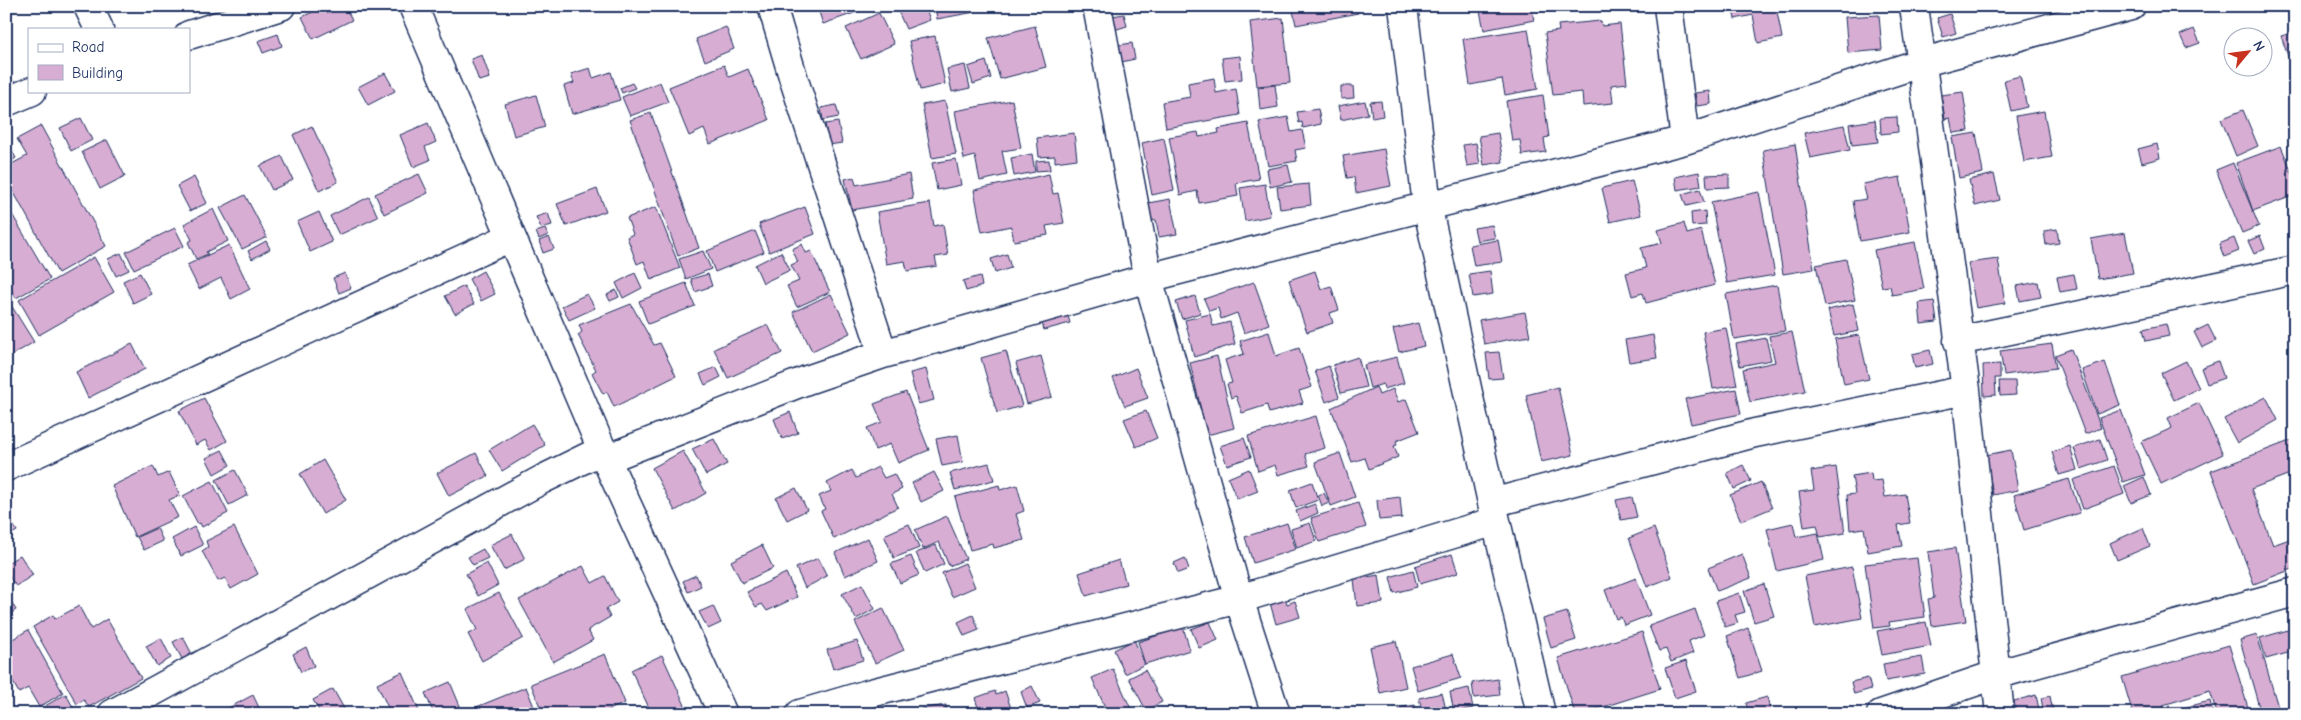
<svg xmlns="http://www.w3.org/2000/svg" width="2301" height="720" font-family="'Comic Neue',sans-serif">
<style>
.building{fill:#d8add3;stroke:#1b2f5e}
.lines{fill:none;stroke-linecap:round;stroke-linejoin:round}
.minor-casing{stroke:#1b2f5e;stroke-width:31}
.minor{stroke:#fff;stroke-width:28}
</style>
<rect width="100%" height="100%" fill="#fff"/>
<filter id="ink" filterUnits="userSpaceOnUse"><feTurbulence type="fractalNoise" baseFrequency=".02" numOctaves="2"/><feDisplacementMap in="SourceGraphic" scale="10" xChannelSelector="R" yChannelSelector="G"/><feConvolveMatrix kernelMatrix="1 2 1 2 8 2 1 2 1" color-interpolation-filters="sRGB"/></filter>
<g filter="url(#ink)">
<!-- building -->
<path class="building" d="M325 6H345L352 20 313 39 302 17Z
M817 6H859L860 11 823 24Z
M904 6H925L930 20 906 29 897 9Z
M935 6H974L975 12 937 19Z
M1292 6H1356L1358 13 1296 25Z
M1479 6H1531L1534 20 1484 30Z
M1732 6H1776L1782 38 1758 43 1753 15 1735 19Z
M879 13 894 44 861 59 846 28Z
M1124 14 1127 26 1114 30 1112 16Z
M1950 14 1956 33 1943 37 1937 18Z
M1879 15 1882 50 1848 53 1845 17Z
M1283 18 1290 83 1257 86 1250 22Z
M1601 21 1602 26 1620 24 1627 83 1611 85 1613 103 1583 106 1582 92 1553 95 1545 33 1559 31 1558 25Z
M1035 26 1046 67 1000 79 988 38Z
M726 27 734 49 705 61 696 39Z
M1528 29 1538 89 1505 95 1502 79 1470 85 1463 39Z
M2194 29 2200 43 2186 48 2180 35Z
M2295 32V57L2289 59 2281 36Z
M278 34 282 46 263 53 258 41Z
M935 36 945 84 920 90 909 41Z
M1132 43 1135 59 1121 62 1119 45Z
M482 55 490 78 479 81 471 59Z
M1240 56 1242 79 1225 81 1222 58Z
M986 61 991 78 973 84 968 67Z
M724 65 729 77 748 69 769 120 710 144 704 129 689 136 669 87Z
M965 65 970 88 952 92 947 69Z
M590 68 593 78 611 72 620 100 572 114 564 86 574 83 571 74Z
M385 73 395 91 368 105 358 87Z
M2020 76 2027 107 2011 111 2004 80Z
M1214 78 1216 93 1236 89 1240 115 1166 128 1162 102 1190 97 1188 83Z
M660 82 668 102 630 116 622 97Z
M632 83 635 88 622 93 620 88Z
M1275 85 1278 107 1260 110 1258 87Z
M1341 86H1353L1354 98 1341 99Z
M1710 91 1711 104 1697 106 1695 93Z
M1963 92 1969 131 1953 133 1950 118 1945 119 1941 95Z
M536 95 545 127 514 136 505 104Z
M1543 95 1549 137 1544 138 1546 152 1522 155 1520 140 1512 141 1506 101Z
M1012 100 1021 148 1002 151 1007 175 980 181 975 156 964 159 955 111Z
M945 101 956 154 932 158 922 105Z
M1365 101 1368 114 1341 120 1338 106Z
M1381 101 1383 116 1372 118 1370 102Z
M836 105 839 117 823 120 821 108Z
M1318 109 1321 124 1303 128 1302 122 1299 123 1297 112Z
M2243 110 2258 146 2236 156 2221 119Z
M2044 111 2052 157 2024 162 2016 116Z
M651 113 699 248 678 256 630 120Z
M1288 117 1291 132 1302 130 1306 148 1295 150 1297 161 1268 166 1259 122Z
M1897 117 1898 132 1881 134 1880 118Z
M81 118 92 140 71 151 60 128Z
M1875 120 1878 142 1852 145 1849 124Z
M838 122 842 143 829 145 825 124Z
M428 123 436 142 425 147 430 160 413 167 400 135Z
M1248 123 1259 179 1236 183 1238 196 1199 203 1197 191 1180 195 1169 137 1198 132 1199 137 1219 133 1218 129Z
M1844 125 1850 150 1810 158 1804 133Z
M41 126 106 246 58 273 6 178V167L27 156 17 139Z
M312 126 338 182 319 191 293 135Z
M1074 133 1077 159 1055 162V156L1039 157 1037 138Z
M1498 133 1503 162 1484 165 1479 136Z
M1976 133 1983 173 1959 178 1952 137Z
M1164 138 1174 190 1152 195 1142 143Z
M107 140 125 176 100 189 82 152Z
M6 141 16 158 6 164Z
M1476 143 1480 164 1467 166 1463 145Z
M1795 144 1814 269 1783 274 1763 150Z
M2157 144 2160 158 2142 163 2138 149Z
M2281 146 2295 180V195L2253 211 2236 163Z
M1384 149 1391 186 1356 193 1354 177 1347 178 1343 156Z
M1032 154 1035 172 1014 176 1011 158Z
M282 156 293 180 272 190 260 166Z
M956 159 961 185 937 190 932 163Z
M1049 160 1050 170 1036 171V161Z
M2233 163 2259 226 2242 233 2216 170Z
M1288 165 1292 182 1270 187 1267 169Z
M1699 172 1701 186 1677 190 1675 177Z
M419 174 428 193 384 214 375 194Z
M909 174 913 199 852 210 845 179 854 177 856 185Z
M1049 174 1053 194 1058 193 1064 223 1046 226 1048 235 1014 241 1011 226 982 232 974 190Z
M1729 174V187L1707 188 1706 175Z
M1994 174 2000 200 1975 206 1969 180Z
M194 177 207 203 190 211 177 186Z
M1900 177 1910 232 1860 241 1853 201 1867 199 1863 184Z
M1632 181 1641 215 1610 222 1602 188Z
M1265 184 1270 216 1245 221 1240 188Z
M1309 184 1311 205 1280 209 1277 187Z
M597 189 606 211 566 226 557 204Z
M1700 189 1704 202 1686 206 1682 194Z
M1759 192 1775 275 1727 283 1711 202Z
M245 195 267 237 242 249 220 208Z
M369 197 378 217 339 235 330 216Z
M1170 199 1177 234 1159 237 1156 220 1152 221 1148 203Z
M930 203 934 226 943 224 948 255 935 257 937 266 907 271 905 261 886 264 877 212Z
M6 204 50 279 16 298 6 281Z
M656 207 680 268 651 280 644 261 637 264 627 237 633 234 627 218Z
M805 207 815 234 769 252 759 224Z
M213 209 228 241 206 252 208 254 196 259 188 242 192 240 184 224Z
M1705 211 1706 225 1692 226 1691 213Z
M319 212 332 242 310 252 297 222Z
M548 213 552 225 541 228 536 217Z
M1684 223 1687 234 1701 230 1715 285 1646 303 1643 293 1632 296 1626 273 1646 268 1641 248 1662 243 1658 230Z
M1492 225 1495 238 1477 241 1474 228Z
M175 228 184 246 134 269 126 252Z
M545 229 548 235 539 239 536 232Z
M2057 229 2059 243 2046 245 2044 231Z
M755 231 764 252 715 272 707 251Z
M2125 233 2133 273 2098 279 2091 239Z
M2260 236 2265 249 2254 254 2248 241Z
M549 237 554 249 543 253 539 241Z
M2234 238 2239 251 2224 257 2219 244Z
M1498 240 1502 262 1474 266 1470 245Z
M266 241 270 249 252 259 248 251Z
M1915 242 1924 289 1892 295 1890 286 1882 287 1874 250Z
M802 244 806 253 811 251 830 292 797 307 787 286 799 281 791 265 798 262 792 249Z
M229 245 250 289 231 299 221 278 199 289 187 265Z
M703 251 711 269 686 279 679 259Z
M781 252 790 270 763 283 755 265Z
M121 253 129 270 116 276 108 259Z
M1007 254 1011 268 995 273 991 259Z
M94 257 114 292 39 335 19 300Z
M1846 259 1855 300 1825 306 1816 265Z
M1998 259 2005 303 1976 308 1968 263Z
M483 271 495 294 481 301 469 279Z
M1315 271 1321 289 1331 286 1339 310 1330 313 1333 323 1307 332 1289 280Z
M1490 271 1493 294 1473 297 1469 274Z
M140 273 151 294 133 303 123 281Z
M345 273 351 288 339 293 333 278Z
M635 273 642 288 623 298 616 283Z
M708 274 712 286 695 292 691 279Z
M2074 274 2077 289 2060 292 2057 277Z
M980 276 982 286 966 291 963 281Z
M1254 282 1269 324 1244 333 1237 313 1221 319 1218 308 1209 311 1204 299Z
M2038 282 2041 297 2020 301 2017 286Z
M686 283 695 306 648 324 639 301Z
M1777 285 1785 331 1734 339 1726 294Z
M464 286 474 304 455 314 445 296Z
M616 290 619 297 610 301 607 295Z
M587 294 595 308 569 320 562 306Z
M831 294 850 333 812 351 793 312Z
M1195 296 1200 313 1182 319 1176 302Z
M6 297 34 342 6 359Z
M1934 301 1937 322 1921 324 1919 303Z
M631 304 654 345 660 343 676 376 614 407 607 392 603 394 592 373 596 370 578 335 582 332 579 325Z
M1853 304 1859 331 1834 336 1828 310Z
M1067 312 1070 323 1044 330 1041 320Z
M1525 312 1530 336 1484 344 1479 320Z
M1210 314 1213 326 1230 322 1235 344 1194 357 1185 320Z
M1418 323 1424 346 1399 352 1393 329Z
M2166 324 2169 336 2146 341 2143 329Z
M768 325 782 353 728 378 714 349Z
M2208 325 2216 341 2202 348 2194 332Z
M1726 328 1737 385 1713 389 1703 332Z
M1269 332 1276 356 1299 348 1312 387 1299 391 1303 403 1269 413 1267 405 1242 413 1236 396 1231 398 1227 384 1232 383 1225 360 1244 354 1240 341Z
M1792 332 1805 391 1750 402 1743 369 1775 362 1769 336Z
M1653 335 1657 358 1629 362 1625 340Z
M1859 335 1869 379 1844 384 1835 339Z
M1766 338 1771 360 1740 366 1736 344Z
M132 344 145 369 88 398 76 372Z
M2052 344 2056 368 2004 375 2000 351Z
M2071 349 2101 428 2085 434 2055 355Z
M1930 350 1933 364 1915 368 1912 354Z
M1006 351 1022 406 997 413 981 358Z
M1499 352 1503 378 1489 379 1486 353Z
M1041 356 1052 397 1027 404 1016 363Z
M1217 356 1234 428 1207 435 1190 363Z
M1358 357 1366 387 1341 393 1333 365Z
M1397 357 1404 383 1384 389 1383 384 1370 388 1364 365Z
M2186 361 2199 388 2174 400 2161 373Z
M2218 361 2224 378 2207 384 2201 368Z
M2105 362 2120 405 2097 414 2082 370Z
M2000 364V378H1995L1996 395 1984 396 1983 365Z
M1329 366 1339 397 1326 402 1315 371Z
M716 367 721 377 705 385 700 374Z
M1136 368 1148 398 1125 406 1113 378Z
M926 369 934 400 918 404 910 373Z
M1999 381H2015L2016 395 2000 396Z
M1376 387 1379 395 1393 389 1398 402 1406 399 1419 432 1396 441 1397 445 1394 446 1398 457 1369 469 1365 458 1352 462 1331 408Z
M1558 387 1573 455 1541 462 1526 395Z
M1736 389 1741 414 1691 424 1685 399Z
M906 392 929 450 898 463 890 444 875 450 867 428 882 422 874 404Z
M2266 397 2278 420 2237 443 2224 419Z
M204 398 227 441 211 450 205 440 196 445 179 411Z
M2199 403 2223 454 2161 484 2141 442 2172 428 2168 418Z
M2121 410 2145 475 2123 482 2099 418Z
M1146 411 1157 438 1136 447 1124 419Z
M790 412 798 433 782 439 774 419Z
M1316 416 1325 448 1305 454 1309 466 1278 475 1275 465 1258 471 1248 436Z
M532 424 545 445 502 471 489 450Z
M958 435 963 462 942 466 936 439Z
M1244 438 1251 457 1227 465 1220 446Z
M714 439 727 464 706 475 692 449Z
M2100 439 2107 460 2081 469 2074 448Z
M2295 439V472L2251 489 2273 545 2295 537V568L2254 584 2211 471Z
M2070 446 2077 470 2059 475 2052 452Z
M222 450 230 465 214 474 206 458Z
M2011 450 2018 490 1993 495 1986 455Z
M683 451 706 493 675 511 652 468Z
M476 453 488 476 449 496 437 473Z
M1340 453 1355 497 1331 506 1315 462Z
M323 460 346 500 323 514 300 474Z
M989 463 994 480 955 490 950 473Z
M1743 465 1751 481 1734 489 1727 473Z
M153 466 158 477 169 472 180 495 169 500 178 517 135 537 112 486Z
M2114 466 2124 494 2083 509 2073 480Z
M878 467 884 478 894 474 902 489 892 494 898 507 834 539 821 511 825 509 819 496 831 491 827 483 852 470 856 478Z
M1836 467 1845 533 1820 537 1817 525 1804 527 1799 492 1814 490 1811 471Z
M1249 469 1258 491 1237 499 1228 478Z
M235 470 248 495 229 505 216 480Z
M934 472 944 491 921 502 912 483Z
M1871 473 1872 481 1882 480 1885 497 1905 494 1910 523 1898 525 1902 546 1868 552 1864 528 1850 530 1847 495 1855 494 1852 476Z
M2144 477 2151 495 2131 503 2124 486Z
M2069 479 2080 513 2024 530 2014 495Z
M212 481 228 513 202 527 200 523 198 524 183 496Z
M1312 482 1318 500 1296 508 1290 490Z
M1761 482 1772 508 1741 521 1730 495Z
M999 485 1000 490 1017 485 1024 511 1016 514 1024 540 994 548 993 544 970 550 955 497Z
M796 488 807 510 787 520 776 498Z
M1324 493 1329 503 1322 506 1318 495Z
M1400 497 1402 518 1379 520 1377 500Z
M1632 497 1637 517 1621 520 1616 500Z
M1358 503 1366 527 1319 542 1311 518Z
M1315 504 1318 513 1300 521 1296 511Z
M6 513 17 531 6 537Z
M947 516 966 559 949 566 939 542 923 549 915 530Z
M1287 523 1296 549 1253 563 1245 537Z
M1310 523 1316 541 1297 548 1291 529Z
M1793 523 1796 537 1818 533 1824 560 1777 571 1767 529Z
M909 524 919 548 894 558 884 535Z
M194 527 203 545 181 556 172 539Z
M234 527 258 574 231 589 225 578 218 581 202 551 208 547 206 541Z
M157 528 163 541 144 550 137 537Z
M1654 528 1672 577 1647 587 1629 538Z
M2143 528 2150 546 2117 560 2110 543Z
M512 534 525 559 504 570 490 545Z
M868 538 878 561 845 576 835 553Z
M762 545 773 568 742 583 731 561Z
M936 545 944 564 925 573 916 553Z
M1955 548 1966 621 1932 626 1928 599 1934 598 1928 552Z
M483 549 488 558 473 565 468 557Z
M1452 554 1458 573 1420 584 1415 566Z
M1742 554 1751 578 1717 591 1708 568Z
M20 555 33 575 16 586 6 572V564Z
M911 556 919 575 900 583 891 564Z
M818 558 827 576 805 588 796 568Z
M1185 558 1189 569 1178 573 1174 563Z
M1917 558 1925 617 1889 622 1890 626 1874 628 1865 564Z
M1119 560 1126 584 1086 596 1079 573Z
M487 563 498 585 478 596 466 574Z
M965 563 975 587 952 597 942 573Z
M583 566 592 583 605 576 618 602 606 609 610 617 588 630 593 640 553 662 519 600Z
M1852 567 1862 618 1815 627 1805 576Z
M1413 570 1417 587 1394 593 1390 577Z
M786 573 797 597 767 611 762 604 756 607 747 592Z
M696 575 701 586 688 592 683 581Z
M1379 575 1383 603 1357 606 1354 579Z
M1636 578 1650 615 1624 625 1621 617 1616 619 1605 590Z
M862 584 875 609 856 619 842 594Z
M1764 584 1774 616 1754 622 1744 591Z
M6 593 16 610 6 616Z
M499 593 523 638 482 661 468 634 477 630 467 609Z
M1739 593 1745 612 1735 615 1738 623 1725 627 1716 601Z
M1285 598 1287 604 1295 601 1300 617 1276 624 1270 603Z
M79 606 91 629 107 619 141 678 89 707 84 700 77 704 33 627 53 615 55 619Z
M713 606 721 623 708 629 699 612Z
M883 608 904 650 875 663 855 622Z
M1695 609 1704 635 1689 641 1693 653 1671 662 1666 649 1659 651 1649 626Z
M1567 612 1576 640 1551 648 1543 619Z
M973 615 979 630 964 636 958 622Z
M1210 622 1218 640 1199 648 1191 629Z
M1926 622 1931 646 1882 655 1877 631Z
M1183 627 1190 650 1145 664 1138 642Z
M1748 628 1762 671 1740 678 1727 636Z
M2295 628V651L2266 659 2260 638Z
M28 630 63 693 39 707 28 688 19 693 6 670V666L13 662 6 649V643Z
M1642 632 1660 689 1581 714H1575L1558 658Z
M2257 635 2280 714H2261L2240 640Z
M183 637 192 654 182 659 173 642Z
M161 638 171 658 157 666 146 646Z
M1134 640 1145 664 1125 674 1114 650Z
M857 641 863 660 833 669 827 650Z
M1396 641 1406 687 1380 693 1370 647Z
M2229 645 2250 714H2217L2210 691 2163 705 2166 714H2133L2122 677Z
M306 647 314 666 301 672 293 654Z
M605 654 625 703 609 710 611 714H543L531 684Z
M1453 654 1461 678 1418 691 1411 666Z
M662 655 689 714H652L631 670Z
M1922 657 1925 674 1886 681 1883 664Z
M1686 661 1696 691 1675 698 1665 668Z
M1113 669 1131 709 1121 714H1108L1092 678Z
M1145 670 1162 702 1146 710 1129 678Z
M402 672 420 713 418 714H391L377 684Z
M1868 678 1871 689 1854 694 1851 682Z
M1498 679 1500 695 1474 698 1472 683Z
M450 682 460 706 441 714H434L425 693Z
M1032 686 1040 703 1027 708 1021 692Z
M526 687 537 714H476L474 708Z
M1469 688 1473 708 1454 712 1450 692Z
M333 689 347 714H321L313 700Z
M995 691 996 695 1005 691 1013 714H980L975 698Z
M1442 693 1447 714H1423L1419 698Z
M66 694 76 713 49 714 45 706Z
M253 695 262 714H217Z
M2036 695 2040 714H2016L2014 701Z
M2050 696 2053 712 2044 714 2041 698Z
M1767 697 1771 712 1749 714 1746 703Z
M2210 701 2213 714H2180L2179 709Z
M946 705 947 714H922L921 709Z
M1415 705 1416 714H1400L1398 708Z"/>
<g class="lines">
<defs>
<path id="minor" d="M88 6 99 29
M413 6 606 459 723 714
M772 6 794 80 883 354
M1097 6 1148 278 1239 599 1276 714
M1403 6 1427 205 1496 521 1541 714
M1668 6 1685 140
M1914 6 1966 390 2000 714
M189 35 281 6
M6 102 32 91
M1958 341 2295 270
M606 459 807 380 883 354 1148 278 1685 140 1920 63 2131 6
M6 467 511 237
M1492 503 1755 433 1966 390
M112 714 543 479 602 450
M800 714 871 693 1239 599 1496 521
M1881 714 1995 675 2295 592"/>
</defs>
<!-- minor casing -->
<use href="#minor" class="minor-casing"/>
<!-- minor -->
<use href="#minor" class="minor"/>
</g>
</g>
<!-- margin -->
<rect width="2301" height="720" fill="none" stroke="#fff" stroke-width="25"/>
<rect x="12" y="12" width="2276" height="695" fill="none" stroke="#1b2f5e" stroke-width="2" filter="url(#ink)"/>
<!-- legend -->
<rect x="28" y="28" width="162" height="65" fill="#ffffff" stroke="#a4acbf"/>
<rect x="38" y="44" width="25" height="8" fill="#ffffff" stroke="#a4acbf"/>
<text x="72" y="52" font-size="15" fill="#1b2f5e">Road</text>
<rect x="38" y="65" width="25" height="15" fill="#d8add3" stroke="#a4acbf"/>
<text x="72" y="78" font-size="15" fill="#1b2f5e">Building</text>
<!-- north arrow -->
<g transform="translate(2248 52) rotate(61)"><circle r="24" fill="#ffffff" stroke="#a4acbf"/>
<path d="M0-4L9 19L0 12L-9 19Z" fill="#c8321e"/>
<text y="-8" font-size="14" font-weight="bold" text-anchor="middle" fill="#1b2f5e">N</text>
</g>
</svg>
